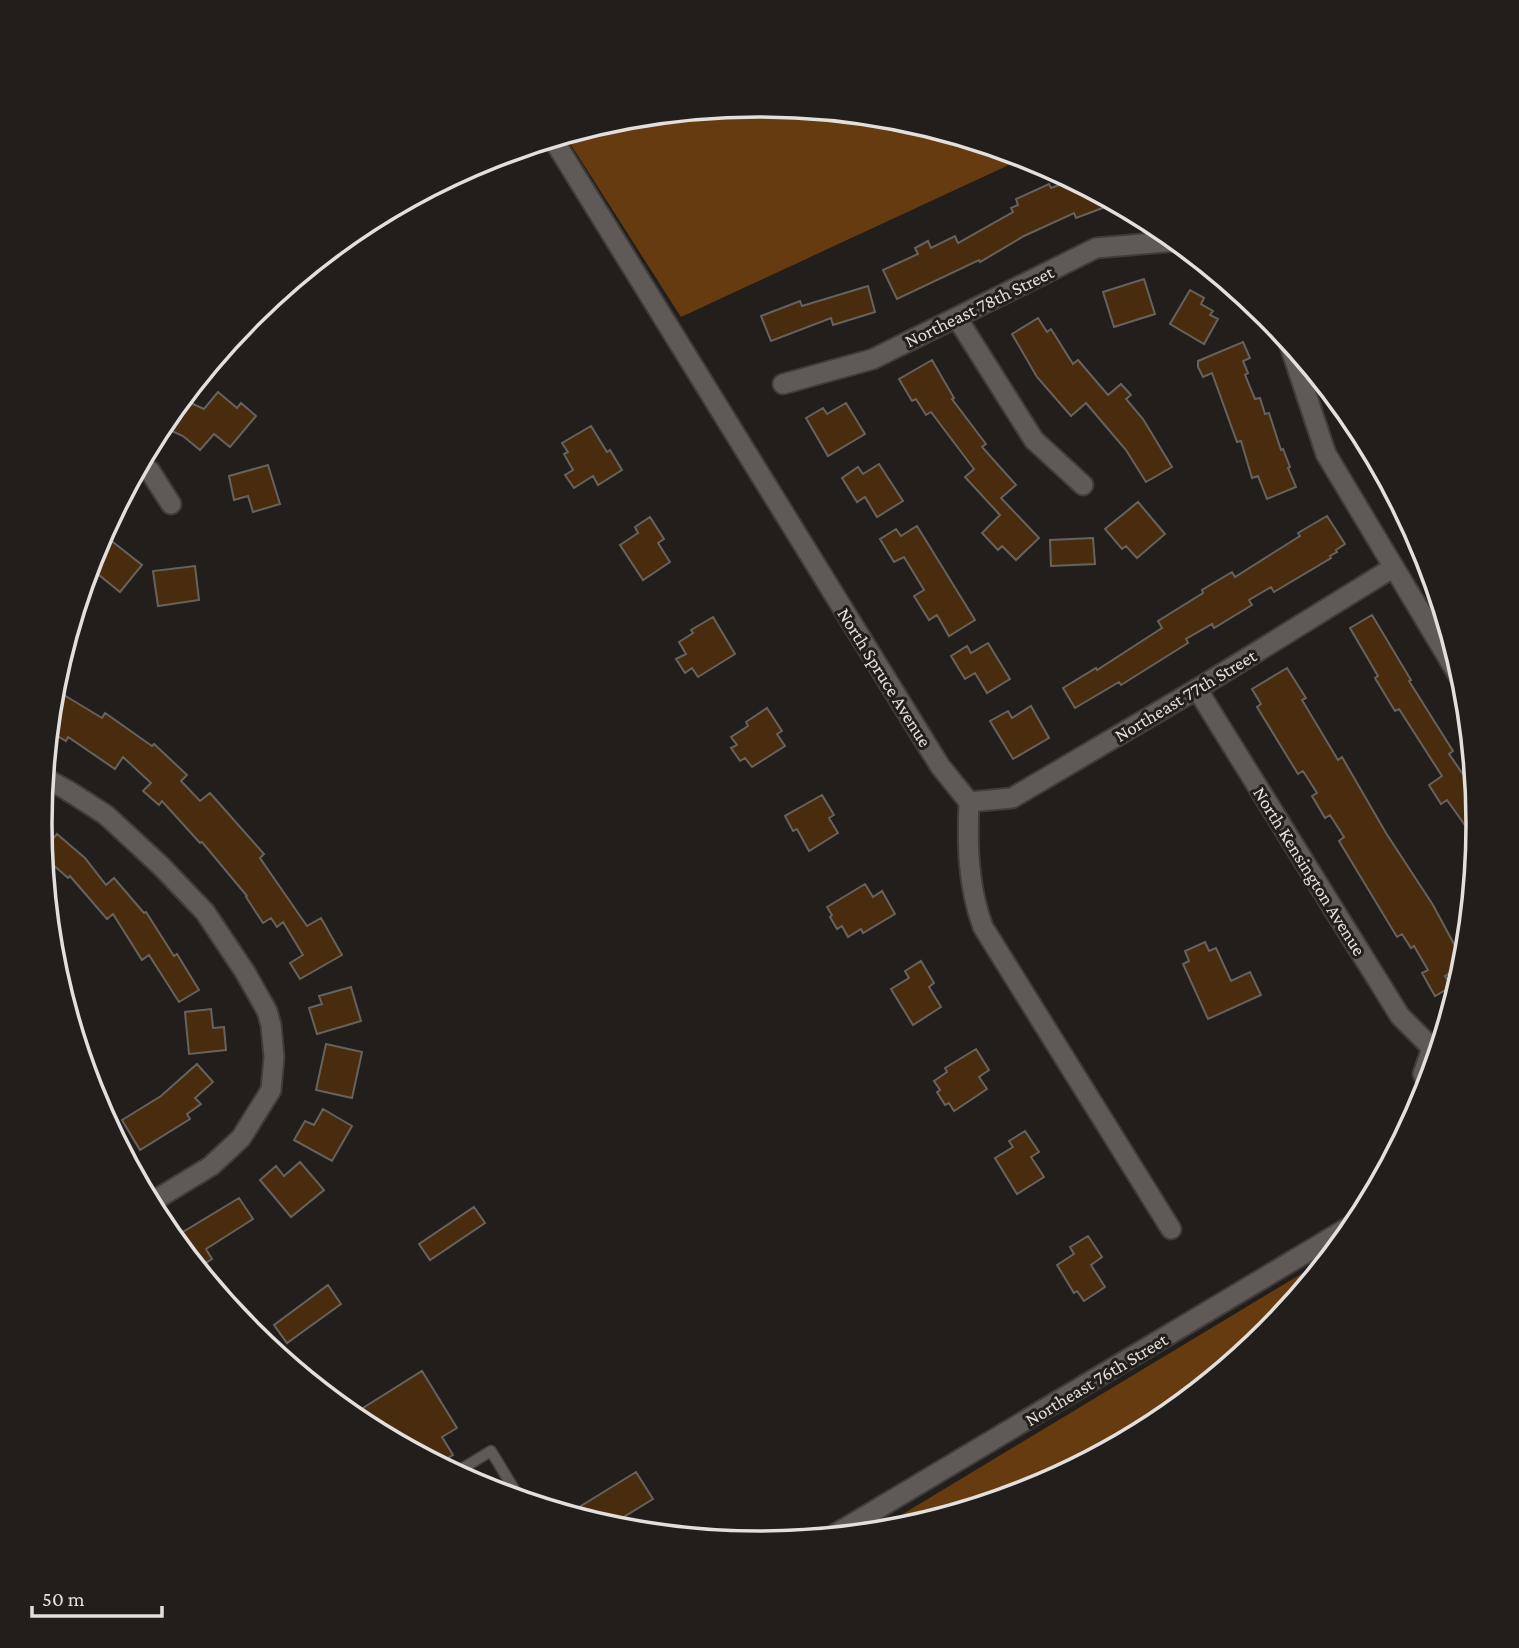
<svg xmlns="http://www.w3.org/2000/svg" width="1519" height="1648" font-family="'Crimson Pro',serif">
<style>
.forest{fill:#663b10}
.building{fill:#492b0e;stroke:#66625e;stroke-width:2}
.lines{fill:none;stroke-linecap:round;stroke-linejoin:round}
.service-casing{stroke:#3f3c3a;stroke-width:13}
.minor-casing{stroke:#3f3c3a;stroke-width:23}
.service{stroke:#5f5a57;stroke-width:10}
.minor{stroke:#5f5a57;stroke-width:19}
.labels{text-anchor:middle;stroke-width:6;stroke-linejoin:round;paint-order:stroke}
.street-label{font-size:19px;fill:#e2dfdd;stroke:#221e1b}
.rim{fill:none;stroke:#e2dfdd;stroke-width:3.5}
</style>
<rect width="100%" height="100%" fill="#221e1b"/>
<!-- forest -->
<path class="forest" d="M760 105 900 119 1026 157 681 317 566 137C608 111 709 110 760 105Z
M1331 1256 1268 1333 1159 1422 1034 1489 899 1529 873 1532Z"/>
<!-- building -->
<path class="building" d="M1073 180 1116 203 1076 218 1074 213 1024 236 980 262 979 260 897 299 883 270 918 254 915 248 928 241 931 248 955 236 958 243 1013 212 1011 208 1018 205 1016 199 1049 184 1051 188Z
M1144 279 1155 314 1114 327 1103 292Z
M868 286 875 312 833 325 831 318 771 341 761 316 800 301 802 306Z
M1190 290 1204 298 1201 304 1213 311 1210 315 1218 319 1204 344 1170 324Z
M1038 318 1047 332 1051 329 1073 364 1078 360 1108 395 1121 384 1131 395 1126 399 1143 419 1172 467 1146 482 1126 450 1086 403 1071 416 1037 377 1012 334Z
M1243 342 1250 358 1243 361 1248 373 1245 375 1255 399 1260 398 1265 414 1269 413 1281 450 1283 449 1290 467 1288 468 1296 487 1267 499 1258 476 1252 478 1241 441 1237 442 1212 373 1203 377 1198 367V361Z
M932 360 954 398 952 399 986 444 982 447 1016 485 1001 498 1039 538 1016 560 1002 546 998 550 982 533 1000 515 965 477 974 469 931 412 926 415 916 399 912 401 899 379Z
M218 392 237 408 241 403 256 416 230 447 214 434 200 450 183 436 161 426 182 399 204 409Z
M846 403 865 434 828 456 806 418 823 408 827 414Z
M591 426 607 452 610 450 622 470 598 485 593 476 574 488 565 475 573 470 564 454 568 452 562 443Z
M879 464 903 501 877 517 865 497 857 502 842 478 858 467 863 474Z
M268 465 280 504 253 512 248 496 234 500 229 476Z
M1138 502 1165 534 1137 558 1126 546 1122 549 1105 529Z
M1327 516 1345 544 1336 550 1337 552 1330 556 1331 558 1274 592 1271 587 1249 600 1252 605 1214 628 1212 624 1186 639 1188 643 1121 685 1119 682 1075 708 1063 688 1096 668 1097 670 1162 628 1158 621 1203 593 1202 590 1232 572 1235 577 1300 536 1298 533Z
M650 517 664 539 658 543 670 562 643 580 620 545 638 533 635 527Z
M917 526 975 620 949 636 937 615 929 620 914 596 924 590 904 557 894 562 880 539 896 529 901 536Z
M1093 538 1095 564 1051 566 1050 540Z
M109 539 142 565 120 592 89 567 92 560Z
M195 566 199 600 158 606 153 571Z
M1372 615 1411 680 1409 681 1453 751 1449 754 1476 793 1479 824 1477 842 1447 800 1441 804 1429 785 1442 776 1399 709 1395 711 1375 678 1378 676 1350 628Z
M713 617 735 654 698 677 692 668 685 673 676 659 686 654 679 642 693 633 691 630Z
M988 643 1010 679 987 693 975 673 965 679 951 656 967 646 971 653Z
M1287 668 1306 698 1302 700 1338 760 1342 757 1386 833 1433 905 1461 957 1454 962 1458 968 1445 976 1452 986 1435 996 1422 973 1428 970 1414 946 1411 948 1402 934 1397 937 1339 841 1344 837 1330 815 1325 818 1312 796 1317 793 1303 771 1298 774 1257 707 1261 704 1252 689Z
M54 689 102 718 105 713 152 746 154 744 187 775 181 781 200 801 210 793 264 854 260 858 307 926 321 918 342 955 300 979 290 963 303 955 283 922 277 927 271 918 263 923 246 897 247 896 202 842 200 843 162 801 159 805 143 791 151 783 123 757 115 769 68 737 66 741 49 731Z
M1031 706 1049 738 1013 759 990 721 1008 711 1012 718Z
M767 708 782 731 777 734 785 746 752 767 745 758 740 761 731 748 737 745 731 737 748 726 746 722Z
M822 795 834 815 829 818 838 833 809 851 797 829 793 831 785 816Z
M57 834 85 858 106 885 114 878 144 913 146 912 174 956 177 954 199 990 179 1002 149 955 142 960 113 914 107 919 70 876 68 878 43 856V850Z
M865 884 873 897 882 891 895 914 863 933 861 929 848 937 842 926 837 929 830 917 832 915 827 907Z
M1205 942 1209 951 1216 948 1231 981 1250 972 1261 995 1208 1019 1183 964 1189 961 1185 951Z
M921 961 934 983 929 987 941 1007 913 1025 891 989 909 978 905 971Z
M351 987 361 1021 317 1034 309 1008 322 1004 319 996Z
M211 1009 213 1028 224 1027 226 1050 189 1054 185 1012Z
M326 1044 362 1052 352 1098 316 1090Z
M976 1049 989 1070 979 1077 987 1089 954 1111 949 1103 945 1105 937 1092 940 1090 934 1081 947 1072 945 1068Z
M197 1064 213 1082 195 1098 201 1104 187 1114 190 1119 140 1150 122 1120 161 1096Z
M323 1109 352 1126 332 1161 294 1140 305 1121 314 1125Z
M1025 1131 1039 1152 1031 1157 1044 1177 1017 1194 995 1158 1013 1147 1009 1141Z
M300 1162 324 1190 291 1217 260 1180 276 1166 284 1176Z
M239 1198 253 1219 206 1249 212 1259 198 1268 173 1238Z
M474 1207 485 1223 430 1260 419 1244Z
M1088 1236 1102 1257 1091 1265 1105 1287 1084 1301 1077 1291 1074 1293 1057 1265 1074 1254 1070 1247Z
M328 1285 341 1304 287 1343 274 1325Z
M422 1371 457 1428 442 1437 453 1455 438 1464 361 1422 355 1413Z
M636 1472 653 1499 609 1526 582 1518 576 1509Z"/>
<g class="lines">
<defs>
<path id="service" d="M455 1473 491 1451 520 1499
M637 1531 645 1526 649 1532"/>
<path id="minor" d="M553 139 940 766 969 802C967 844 968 887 983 927L1171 1229
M957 318 1034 440 1083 485
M1288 340 1326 454 1465 686
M783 384 873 359 1096 248 1177 241
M140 465 150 471 171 504
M1197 689 1400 1016 1432 1048 1439 1050
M45 778 67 790 106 815 161 866 205 912 245 972 267 1011 271 1025 274 1057 271 1090 241 1138 211 1166 150 1203
M969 802 1012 798 1197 689 1394 567
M1428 1085 1423 1074 1432 1048
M832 1536 1359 1221"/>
</defs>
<!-- service casing -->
<use href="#service" class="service-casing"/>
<!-- minor casing -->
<use href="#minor" class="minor-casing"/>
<!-- service -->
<use href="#service" class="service"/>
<!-- minor -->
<use href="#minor" class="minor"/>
</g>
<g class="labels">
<!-- street labels -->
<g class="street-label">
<text transform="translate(979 306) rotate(-26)" y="7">Northeast 78th Street</text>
<text transform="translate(885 677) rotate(58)" y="7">North Spruce Avenue</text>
<text transform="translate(1185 695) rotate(-31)" y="7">Northeast 77th Street</text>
<text transform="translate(1310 871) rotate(58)" y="7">North Kensington Avenue</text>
<text transform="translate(1096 1379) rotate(-31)" y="7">Northeast 76th Street</text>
</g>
</g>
<!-- crop -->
<path d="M0 0H1519V1648H0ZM52 824a707 707 0 1 1 1414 0a707 707 0 1 1-1414 0Z" fill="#221e1b" fill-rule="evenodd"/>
<path class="rim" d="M52 824a707 707 0 1 1 1414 0a707 707 0 1 1-1414 0Z"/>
<!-- scale -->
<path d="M32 1606v10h130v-10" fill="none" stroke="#e2dfdd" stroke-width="3.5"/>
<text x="42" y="1606" font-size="21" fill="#e2dfdd" stroke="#221e1b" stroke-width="5" paint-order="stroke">50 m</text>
</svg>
